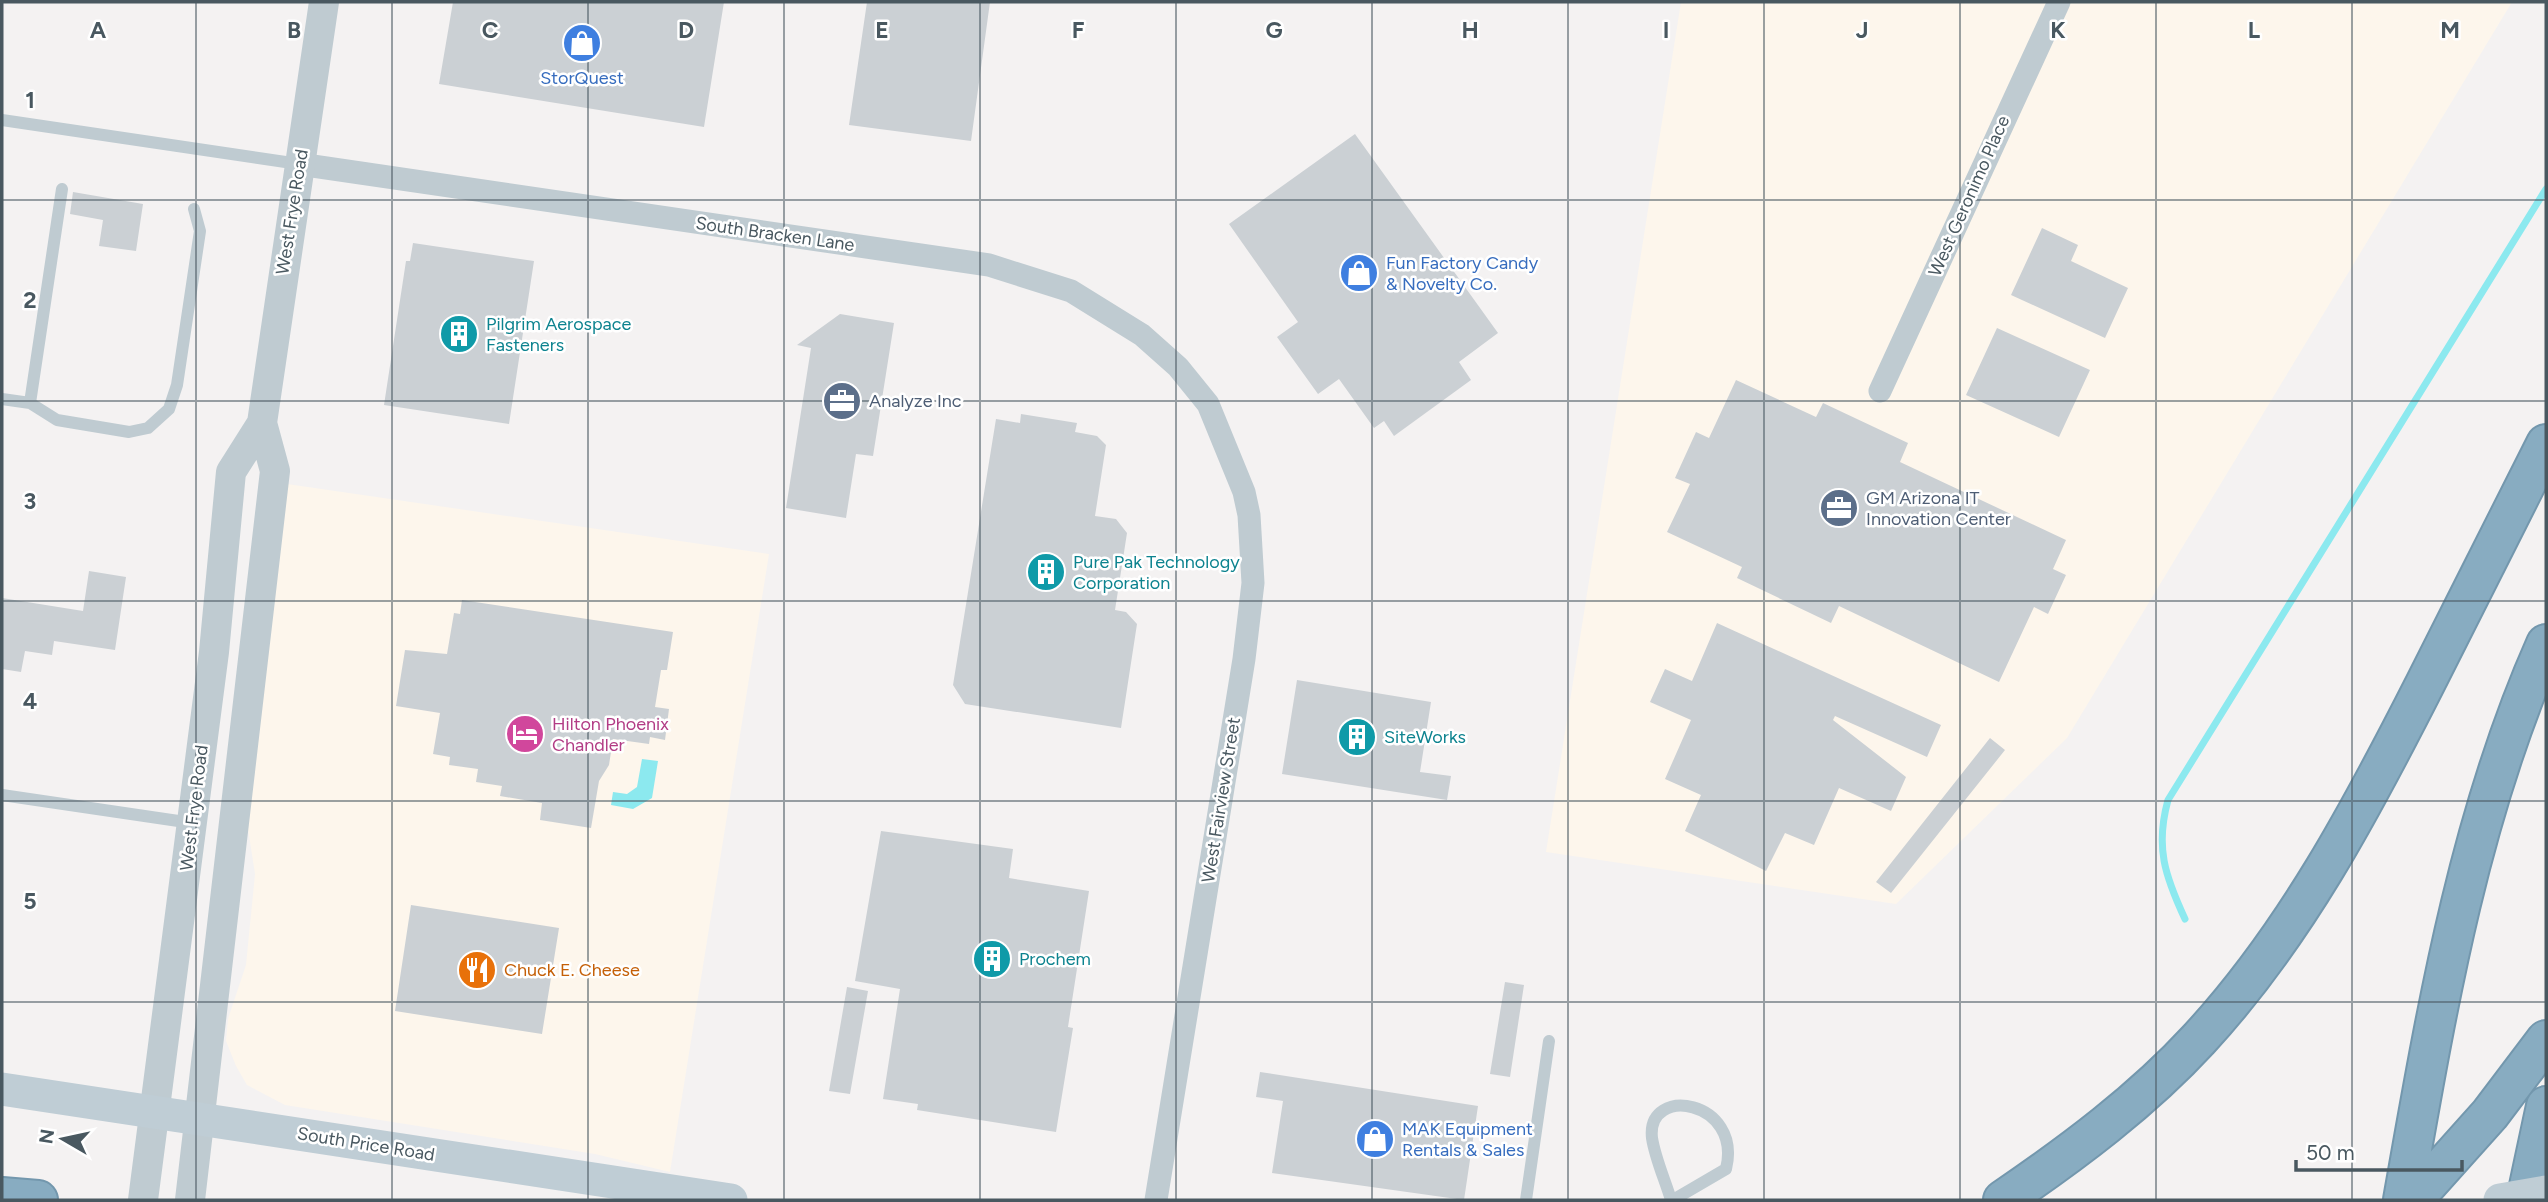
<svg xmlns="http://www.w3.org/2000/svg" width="2548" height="1202" font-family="Figtree,sans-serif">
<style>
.commercial{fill:#fdf6ec}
.water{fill:#8ce9ef}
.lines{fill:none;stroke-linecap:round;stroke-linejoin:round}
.stream{stroke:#8ce9ef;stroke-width:7}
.building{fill:#cbd0d4}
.motorway-casing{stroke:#7397ad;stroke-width:42}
.service{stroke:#bfcbd1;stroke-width:12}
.minor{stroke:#bfcbd1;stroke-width:23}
.tertiary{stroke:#bfcbd1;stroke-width:30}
.secondary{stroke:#bfcdd5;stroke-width:33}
.motorway{stroke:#88acc1;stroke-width:38}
.secondary-bridge{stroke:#bfcdd5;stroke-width:33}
.grid{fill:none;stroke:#495860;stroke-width:2;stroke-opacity:0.55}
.labels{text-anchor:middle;stroke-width:5;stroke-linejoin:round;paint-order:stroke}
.shop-label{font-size:18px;fill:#366cbe;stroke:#fff;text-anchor:start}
.street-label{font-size:18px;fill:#495860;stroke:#fff}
.culture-label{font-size:18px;fill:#0d838f;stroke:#fff;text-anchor:start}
.service-label{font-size:18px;fill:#4e5e75;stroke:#fff;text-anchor:start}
.hotel-label{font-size:18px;fill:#b23c85;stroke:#fff;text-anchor:start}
.food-label{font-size:18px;fill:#c56008;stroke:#fff;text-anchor:start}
.grid-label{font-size:23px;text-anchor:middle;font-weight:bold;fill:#495860;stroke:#fff;stroke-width:5;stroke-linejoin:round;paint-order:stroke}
</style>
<rect width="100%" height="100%" fill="#f4f2f2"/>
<!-- commercial -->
<path class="commercial" d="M1681 2H2512L2067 738 1896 904 1546 852Z
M287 484 769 554 670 1172 595 1154 285 1105 247 1085 236 1066 226 1041 228 1019 246 965 255 874 248 829Z"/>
<!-- water -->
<path class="water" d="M642 759 658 761 652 798 633 809 611 805 613 792 627 794 637 787Z"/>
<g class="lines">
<!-- stream -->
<path class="stream" d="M2185 919C2165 876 2155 847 2168 800L2546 189"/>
</g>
<!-- building -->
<path class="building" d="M453 2H724L704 127 439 84Z
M867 2H990L971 141 849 125Z
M1355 134 1498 333 1459 362 1471 380 1394 436 1384 421 1374 428 1339 379 1318 394 1277 337 1298 322 1229 224Z
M73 192 143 204 136 251 99 246 103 220 70 214Z
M2042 228 2078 245 2071 261 2128 288 2105 338 2011 295Z
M413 243 534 261 509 424 384 405 406 261H410Z
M840 314 894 323 873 456 856 454 846 518 786 508 811 348 797 345Z
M1997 328 2090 370 2059 437 1966 395Z
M1736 380 1816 417 1823 403 1908 443 1900 462 2066 540 2053 569 2066 575 2048 614 2034 607 1999 682 1839 606 1831 623 1737 578 1742 567 1667 532 1690 484 1675 478 1696 432 1709 438Z
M1021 414 1077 423 1075 432 1097 436 1106 445 1095 516 1116 519 1127 533 1115 610 1126 612 1137 624 1121 728 965 704 953 685 996 419 1020 423Z
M89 571 126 577 115 650 54 641 52 655 25 651 21 672 2 669V598L83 611Z
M462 600 673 632 667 670H661L655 707 669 709 665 740 650 737 649 744 613 739 609 765 599 781 591 828 540 820 542 803 500 796 502 786 476 782 478 769 449 765 450 757 433 754 440 713 396 706 405 650 447 654 454 613 460 614Z
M1717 623 1941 725 1927 757 1835 716 1833 720 1906 777 1891 811 1839 788 1814 845 1785 833 1766 871 1685 831 1701 795 1665 779 1691 720 1650 702 1665 669 1692 681Z
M1297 680 1431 702 1420 772 1451 776 1447 800 1282 774Z
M1990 738 2005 750 1891 893 1876 882Z
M881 831 1013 849 1009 878 1089 891 1068 1027 1073 1028 1056 1132 917 1110 918 1104 883 1099 900 989 855 981Z
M411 905 559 928 542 1034 395 1011Z
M1505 982 1524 985 1510 1077 1490 1074Z
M847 987 868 991 850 1094 829 1091Z
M1260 1072 1478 1106 1464 1200 1272 1173 1283 1101 1256 1097Z"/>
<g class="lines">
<defs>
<path id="motorway" d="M2 1197 38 1200
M2003 1200C2072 1153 2142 1101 2199 1039 2295 935 2361 810 2425 684 2465 604 2506 524 2546 444
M2403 1200C2436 1013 2468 819 2546 644
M2413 1200 2490 1114 2546 1040
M2526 1200 2546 1106"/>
</defs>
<!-- motorway casing -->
<use href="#motorway" class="motorway-casing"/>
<!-- service -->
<path class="service" d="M2 120 299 164
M2 399 30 403 62 189
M30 403 57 420 129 432 148 428 169 409 177 385 200 231 194 209
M2 795 192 823
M1526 1200 1549 1041
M1671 1200C1665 1180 1655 1158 1652 1138 1646 1084 1743 1100 1726 1169L1673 1200"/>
<!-- minor -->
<path class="minor" d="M299 164 989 265 1071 291 1142 335 1178 367 1208 404 1244 492 1249 515 1253 583 1244 659 1156 1200
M1880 391 2059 2"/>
<!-- tertiary -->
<path class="tertiary" d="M143 1200 214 652 231 472 262 423
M190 1200 275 471 262 423 324 2"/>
<!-- secondary -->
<path class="secondary" d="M2 1089 731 1200"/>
<!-- motorway -->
<use href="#motorway" class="motorway"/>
<!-- secondary-bridge -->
<path class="secondary-bridge" d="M2500 1200 2546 1192"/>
</g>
<!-- grid -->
<path class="grid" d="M196 2V1200M392 2V1200M588 2V1200M784 2V1200M980 2V1200M1176 2V1200M1372 2V1200M1568 2V1200M1764 2V1200M1960 2V1200M2156 2V1200M2352 2V1200M2 200H2546M2 401H2546M2 601H2546M2 801H2546M2 1002H2546"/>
<!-- icons -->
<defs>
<symbol id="shop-disc" viewBox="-11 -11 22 22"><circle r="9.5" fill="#3f7fe0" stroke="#fff"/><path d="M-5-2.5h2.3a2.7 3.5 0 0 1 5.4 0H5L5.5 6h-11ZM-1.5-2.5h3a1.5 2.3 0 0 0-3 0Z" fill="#fff"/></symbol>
<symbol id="building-disc" viewBox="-11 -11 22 22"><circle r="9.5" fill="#0f9aa8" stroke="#fff"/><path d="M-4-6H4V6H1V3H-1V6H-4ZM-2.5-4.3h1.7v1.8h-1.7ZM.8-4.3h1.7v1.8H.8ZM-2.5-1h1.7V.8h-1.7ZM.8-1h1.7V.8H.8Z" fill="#fff"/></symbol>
<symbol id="office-disc" viewBox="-11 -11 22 22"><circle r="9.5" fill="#5c6f8a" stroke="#fff"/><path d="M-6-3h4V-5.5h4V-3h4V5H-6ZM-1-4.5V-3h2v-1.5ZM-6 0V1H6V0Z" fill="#fff"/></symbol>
<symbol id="hotel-disc" viewBox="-11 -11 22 22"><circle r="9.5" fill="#d1479c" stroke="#fff"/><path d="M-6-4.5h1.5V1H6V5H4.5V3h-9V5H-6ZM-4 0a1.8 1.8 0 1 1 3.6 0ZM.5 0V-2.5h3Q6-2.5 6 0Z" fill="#fff"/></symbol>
<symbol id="restaurant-disc" viewBox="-11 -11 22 22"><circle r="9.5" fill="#e8710a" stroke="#fff"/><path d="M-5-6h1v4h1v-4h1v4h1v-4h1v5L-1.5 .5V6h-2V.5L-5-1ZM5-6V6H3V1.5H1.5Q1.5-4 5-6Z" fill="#fff"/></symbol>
</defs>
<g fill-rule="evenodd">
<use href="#shop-disc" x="560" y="21" width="44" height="44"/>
<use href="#shop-disc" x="1337" y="251" width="44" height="44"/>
<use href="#building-disc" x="437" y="312" width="44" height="44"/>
<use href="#office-disc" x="820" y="379" width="44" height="44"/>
<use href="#office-disc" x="1817" y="486" width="44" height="44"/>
<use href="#building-disc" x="1024" y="550" width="44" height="44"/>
<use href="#hotel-disc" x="503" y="712" width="44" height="44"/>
<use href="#building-disc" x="1335" y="715" width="44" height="44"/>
<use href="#building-disc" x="970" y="937" width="44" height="44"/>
<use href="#restaurant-disc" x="455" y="948" width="44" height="44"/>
<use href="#shop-disc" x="1353" y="1117" width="44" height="44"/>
</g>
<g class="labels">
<!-- shop labels -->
<g class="shop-label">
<text x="582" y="84" text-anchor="middle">StorQuest</text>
<text x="1386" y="269">Fun Factory Candy<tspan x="1386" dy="21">&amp; Novelty Co.</tspan></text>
<text x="1402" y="1135">MAK Equipment<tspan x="1402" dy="21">Rentals &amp; Sales</tspan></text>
</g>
<!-- street labels -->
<g class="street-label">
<text transform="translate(1969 196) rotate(-66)" y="6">West Geronimo Place</text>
<text transform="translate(292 212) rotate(-81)" y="6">West Frye Road</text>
<text transform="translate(775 234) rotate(8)" y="6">South Bracken Lane</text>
<text transform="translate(1221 800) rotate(-81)" y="6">West Fairview Street</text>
<text transform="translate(194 808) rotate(-83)" y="6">West Frye Road</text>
<text transform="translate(366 1144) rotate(9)" y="6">South Price Road</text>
</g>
<!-- culture labels -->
<g class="culture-label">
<text x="486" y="330">Pilgrim Aerospace<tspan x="486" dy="21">Fasteners</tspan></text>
<text x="1073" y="568">Pure Pak Technology<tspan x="1073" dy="21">Corporation</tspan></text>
<text x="1384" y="743">SiteWorks</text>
<text x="1019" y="965">Prochem</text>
</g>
<!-- service labels -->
<g class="service-label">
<text x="869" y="407">Analyze Inc</text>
<text x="1866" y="504">GM Arizona IT<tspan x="1866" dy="21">Innovation Center</tspan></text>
</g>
<!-- hotel labels -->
<g class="hotel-label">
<text x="552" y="730">Hilton Phoenix<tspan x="552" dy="21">Chandler</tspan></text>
</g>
<!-- food labels -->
<g class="food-label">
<text x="504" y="976">Chuck E. Cheese</text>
</g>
</g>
<g class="grid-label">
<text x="98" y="38">A</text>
<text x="294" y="38">B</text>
<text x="490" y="38">C</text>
<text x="686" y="38">D</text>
<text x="882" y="38">E</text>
<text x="1078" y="38">F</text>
<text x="1274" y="38">G</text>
<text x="1470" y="38">H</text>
<text x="1666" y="38">I</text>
<text x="1862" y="38">J</text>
<text x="2058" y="38">K</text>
<text x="2254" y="38">L</text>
<text x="2450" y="38">M</text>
<text x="30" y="108">1</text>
<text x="30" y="308">2</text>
<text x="30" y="509">3</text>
<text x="30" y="709">4</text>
<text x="30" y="909">5</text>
</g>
<!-- border -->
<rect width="2548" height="1202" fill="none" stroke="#495860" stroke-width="7"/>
<!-- north arrow -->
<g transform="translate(63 1139) rotate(279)" stroke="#ffffff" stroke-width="5" paint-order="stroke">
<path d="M0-5L12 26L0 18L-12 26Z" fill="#495860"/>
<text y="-10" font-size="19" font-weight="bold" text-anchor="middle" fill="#495860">N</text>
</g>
<!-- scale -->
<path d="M2296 1160v10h166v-10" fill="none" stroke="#495860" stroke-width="3.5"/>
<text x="2306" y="1160" font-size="21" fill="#495860" stroke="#ffffff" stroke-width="5" paint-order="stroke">50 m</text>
</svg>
